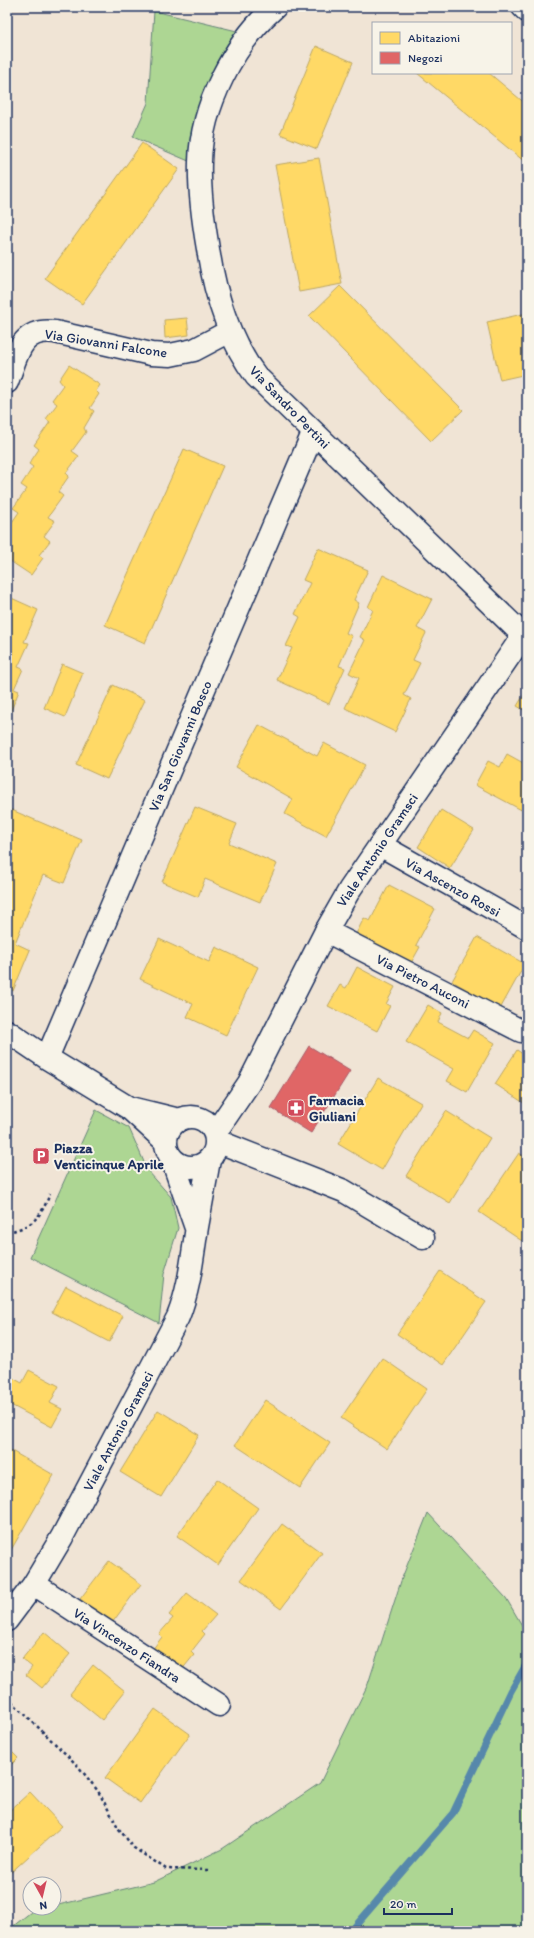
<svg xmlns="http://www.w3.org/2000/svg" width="534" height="1938" font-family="Itim,sans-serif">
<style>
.green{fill:#add693;stroke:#648278}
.homes{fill:#ffd966;stroke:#bba664}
.shops{fill:#e06666;stroke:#a55664}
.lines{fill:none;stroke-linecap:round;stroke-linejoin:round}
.stream{stroke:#5688ab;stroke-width:7}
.street-casing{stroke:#1b2f5e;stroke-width:25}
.secondary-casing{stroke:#1b2f5e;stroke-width:25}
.path{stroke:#1b2f5e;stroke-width:2.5;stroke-dasharray:3 3;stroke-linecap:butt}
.street{stroke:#f7f3e8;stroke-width:22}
.secondary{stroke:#f7f3e8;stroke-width:22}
.labels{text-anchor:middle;stroke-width:4;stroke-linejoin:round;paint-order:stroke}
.street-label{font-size:14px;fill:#1b2f5e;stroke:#f7f3e8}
.poi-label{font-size:14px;font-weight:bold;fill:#1b2f5e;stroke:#f7f3e8;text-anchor:start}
</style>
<rect width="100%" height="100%" fill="#f0e4d5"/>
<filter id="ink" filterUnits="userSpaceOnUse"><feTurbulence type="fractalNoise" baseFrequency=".025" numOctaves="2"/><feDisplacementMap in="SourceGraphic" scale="8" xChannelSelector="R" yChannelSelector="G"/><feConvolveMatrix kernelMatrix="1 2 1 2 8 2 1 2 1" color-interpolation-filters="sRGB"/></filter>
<g filter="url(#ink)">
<!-- green -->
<path class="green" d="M154 11 237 31 219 62 191 162 133 137 148 103Z
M96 1110 129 1128 148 1171 171 1197 178 1228 164 1274 159 1323 30 1257Z
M428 1513 506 1598 527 1634V1931H7L31 1912 54 1908V1906L154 1882 222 1849 320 1783 368 1684 402 1578Z"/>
<!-- homes -->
<path class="homes" d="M316 46 353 62 317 149 280 134Z
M417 73H489L527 105V160L525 162Z
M142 143 179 169 82 304 45 278Z
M319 158 342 284 299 292 275 165Z
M340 286 463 410 431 441 309 316Z
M527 313V374L500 380 487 322Z
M187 318 189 335 165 338 164 320Z
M69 365 100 385 96 391 99 394 90 408 94 411 84 428 86 432 72 451 79 456 66 473 69 476 58 492 63 496 48 517 55 521 44 536 50 541 39 555 43 558 31 575 7 559V538L12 531 8 528 19 512 13 508 27 489 21 485 33 467 29 464 39 449 34 445 50 422 46 419 57 404 52 400 63 385 59 380Z
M184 449 223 466 145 643 105 625Z
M318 548 368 570 354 600 359 603 346 633 352 636 339 666 345 668 329 704 277 680 292 648 286 646 300 617 295 614 310 583 303 580Z
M383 575 432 599 417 628 426 633 413 660 420 663 404 695 411 699 395 732 345 708 359 678 349 673 365 640 360 637 373 610 368 607Z
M7 596 38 610 24 642 29 643 18 667 23 669 14 689 19 691 10 713 7 711Z
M62 664 83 673 65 717 44 708Z
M113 685 145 700 107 779 76 765Z
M527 690V712L517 706Z
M259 725 317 756 324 743 365 765 326 836 285 814 293 799 236 767Z
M507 754 527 765V813L475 785 488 761 500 767Z
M195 807 237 824 229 843 277 864 260 902 205 879 198 897 162 882Z
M7 808 82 840 64 883 43 875 15 943 30 950 13 991 7 988Z
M441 810 474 830 450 868 418 847Z
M389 885 435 909 416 945 420 947 411 963 356 934 364 918 370 921Z
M477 937 525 964 500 1009 452 981Z
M159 939 209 962 216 947 258 967 226 1035 187 1017 193 1004 140 979Z
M357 967 395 987 386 1004 390 1006 377 1031 328 1006 340 985 346 988Z
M428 1005 442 1013 438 1022 468 1038 473 1030 495 1043 467 1092 447 1081 454 1069 406 1042Z
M517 1050 527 1057V1105L495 1084Z
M378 1078 421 1103 382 1170 338 1144Z
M446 1111 490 1138 450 1203 406 1176Z
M519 1153 527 1158V1234L522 1241 479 1212Z
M440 1271 486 1302 443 1365 397 1334Z
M66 1286 123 1316 109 1342 52 1312Z
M382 1358 427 1389 387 1449 341 1418Z
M29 1370 59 1386 50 1403 62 1409 52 1427 7 1403V1380L9 1376 22 1383Z
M265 1400 330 1443 300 1488 235 1445Z
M158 1410 199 1435 161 1497 120 1472Z
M8 1449 54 1475 7 1557V1450Z
M217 1479 258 1508 218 1565 177 1536Z
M282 1524 322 1553 281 1609 241 1580Z
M109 1561 141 1584 112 1623 80 1599Z
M187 1593 216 1615 202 1631 205 1634 191 1652 194 1655 180 1672 152 1650 162 1637 159 1634 173 1618 169 1615Z
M44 1632 70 1654 42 1688 26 1675 32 1667 22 1659Z
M93 1665 125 1691 102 1720 70 1694Z
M155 1709 190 1734 140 1803 105 1778Z
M7 1747 18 1758 7 1769Z
M30 1792 62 1826 7 1876V1813Z"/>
<!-- shops -->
<path class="shops" d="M309 1046 350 1071 311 1133 271 1108Z"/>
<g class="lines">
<!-- stream -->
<path class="stream" d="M351 1931 453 1813 511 1691 527 1663"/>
<defs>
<path id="street" d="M275 7C234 43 201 106 200 162 199 191 203 220 208 249 215 295 228 339 256 376L524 636
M523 7 527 11
M7 382C17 356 20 327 55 332L151 354 170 355 194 350 230 331
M380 845 527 928
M326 931 521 1031
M7 1031 47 1058 129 1108 165 1141
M47 1058 313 433
M130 1108 179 1120
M217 1141 344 1191 423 1238
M34 1584 219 1705"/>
<path id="secondary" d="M166 1142a25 25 0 1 1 50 0a25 25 0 1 1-50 0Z
M215 1133 249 1083 326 931 350 889 527 630
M172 1159 196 1228
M7 1620 34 1584 62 1537 178 1317C190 1287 192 1258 197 1227 201 1205 205 1183 209 1160"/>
</defs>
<!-- street casing -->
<use href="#street" class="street-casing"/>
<!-- secondary casing -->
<use href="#secondary" class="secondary-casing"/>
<!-- path -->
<path class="path" d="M7 1232C33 1227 40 1218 50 1194
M7 1697 78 1766 98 1791 119 1829 134 1848 166 1869 209 1870"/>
<!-- street -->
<use href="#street" class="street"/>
<!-- secondary -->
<use href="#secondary" class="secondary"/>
</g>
</g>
<!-- icons -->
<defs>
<symbol id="pharmacy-square" viewBox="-11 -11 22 22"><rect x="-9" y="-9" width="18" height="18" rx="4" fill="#d1495b" stroke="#f7f3e8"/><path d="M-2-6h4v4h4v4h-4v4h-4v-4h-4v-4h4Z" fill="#fff"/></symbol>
<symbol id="parking-square" viewBox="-11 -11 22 22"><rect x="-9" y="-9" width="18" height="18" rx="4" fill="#d1495b" stroke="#f7f3e8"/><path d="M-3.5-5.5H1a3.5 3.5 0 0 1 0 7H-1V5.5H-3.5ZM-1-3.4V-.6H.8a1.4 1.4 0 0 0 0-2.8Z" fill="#fff"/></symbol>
</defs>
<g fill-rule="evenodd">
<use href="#pharmacy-square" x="286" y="1098" width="20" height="20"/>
<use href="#parking-square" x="31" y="1146" width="20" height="20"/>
</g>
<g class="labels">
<!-- street labels -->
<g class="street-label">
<text transform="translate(106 343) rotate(9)" y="5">Via Giovanni Falcone</text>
<text transform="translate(290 407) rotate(46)" y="5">Via Sandro Pertini</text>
<text transform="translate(180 746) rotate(-67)" y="5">Via San Giovanni Bosco</text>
<text transform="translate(377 850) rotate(-56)" y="5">Viale Antonio Gramsci</text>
<text transform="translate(453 887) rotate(29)" y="5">Via Ascenzo Rossi</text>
<text transform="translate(423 981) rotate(27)" y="5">Via Pietro Auconi</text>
<text transform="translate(118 1431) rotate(-62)" y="5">Viale Antonio Gramsci</text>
<text transform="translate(127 1645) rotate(33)" y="5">Via Vincenzo Fiandra</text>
</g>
<!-- poi labels -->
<g class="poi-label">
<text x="309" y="1105">Farmacia<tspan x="309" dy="16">Giuliani</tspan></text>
<text x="54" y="1153">Piazza<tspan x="54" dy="16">Venticinque Aprile</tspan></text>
</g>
</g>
<!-- margin -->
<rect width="534" height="1938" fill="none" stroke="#f7f3e8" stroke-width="24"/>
<rect x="12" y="12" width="510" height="1914" fill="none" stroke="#1b2f5e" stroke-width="1.5" filter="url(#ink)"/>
<!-- legend -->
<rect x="372" y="22" width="140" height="52" fill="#f7f3e8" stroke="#9fa5b1"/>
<rect x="380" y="32" width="20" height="12" fill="#ffd966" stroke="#9fa5b1"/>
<text x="408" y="42" font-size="12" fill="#1b2f5e">Abitazioni</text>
<rect x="380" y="52" width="20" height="12" fill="#e06666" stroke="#9fa5b1"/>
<text x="408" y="62" font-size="12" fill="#1b2f5e">Negozi</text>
<!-- north arrow -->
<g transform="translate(42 1896) rotate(172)"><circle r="19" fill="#f7f3e8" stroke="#9fa5b1"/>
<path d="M0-3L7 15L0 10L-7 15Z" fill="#d1495b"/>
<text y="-6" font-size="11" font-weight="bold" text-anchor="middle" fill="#1b2f5e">N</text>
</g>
<!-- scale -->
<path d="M384 1908v6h68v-6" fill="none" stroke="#1b2f5e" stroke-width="2"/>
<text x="390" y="1908" font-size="12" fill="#1b2f5e" stroke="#f7f3e8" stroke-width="3" paint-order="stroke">20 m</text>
</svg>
